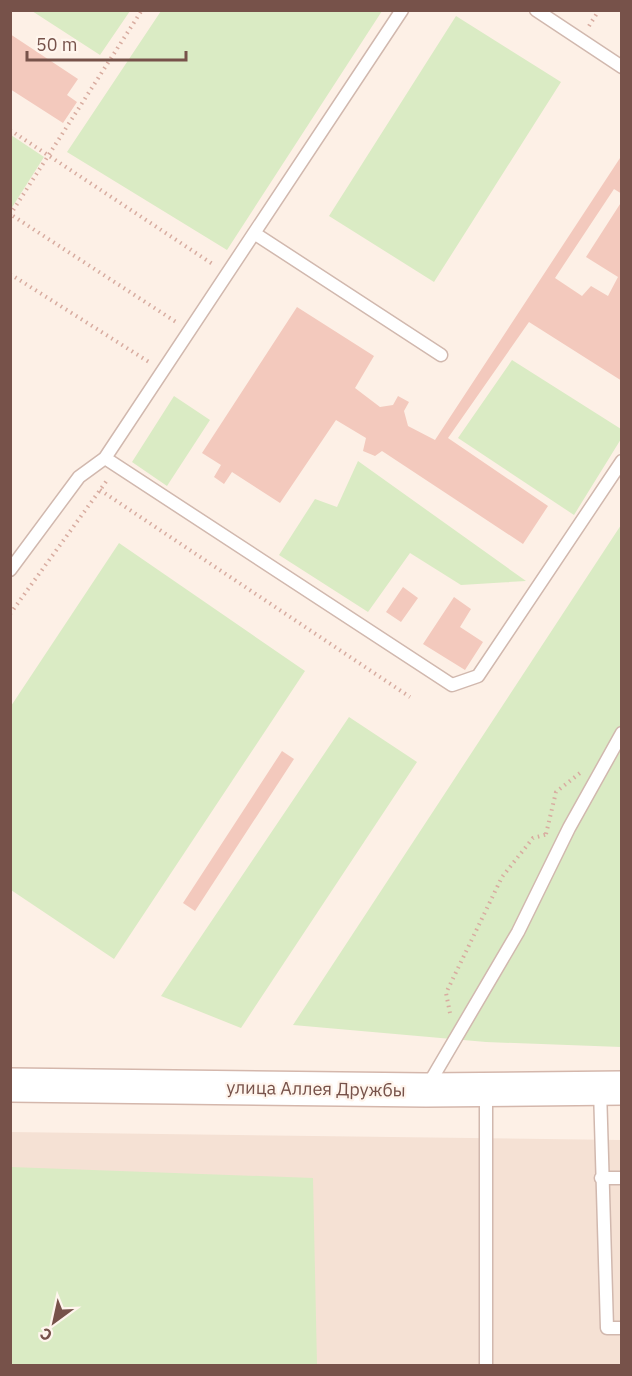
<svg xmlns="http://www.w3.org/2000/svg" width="632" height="1376" font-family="'IBM Plex Sans',sans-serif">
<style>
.residential{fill:#f5e1d4}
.green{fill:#daebc4}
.building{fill:#f3c9bd}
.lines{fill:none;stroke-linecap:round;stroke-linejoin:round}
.service-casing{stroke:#d1b8ae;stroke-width:15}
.secondary-casing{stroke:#d4b7ac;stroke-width:36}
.path{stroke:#d8aca0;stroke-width:4;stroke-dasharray:1.5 4.5;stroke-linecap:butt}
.service{stroke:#fff;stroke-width:12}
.secondary{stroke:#fff;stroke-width:33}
.labels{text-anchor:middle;stroke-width:4.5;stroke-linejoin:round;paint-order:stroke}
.street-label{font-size:18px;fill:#77524a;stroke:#fff5ed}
</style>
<rect width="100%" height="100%" fill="#fdf0e6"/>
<!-- residential -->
<path class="residential" d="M10 1132 621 1140V1365H11Z"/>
<!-- green -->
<path class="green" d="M32 11 130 10V11L100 55Z
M161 11H382L227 250 67 152Z
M456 16 561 82 434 282 329 216Z
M11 135 44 157 11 209Z
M512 360 621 429V439L574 515 458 438Z
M174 396 210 420 167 486 132 462Z
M358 461 526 581 461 585 410 553 368 612 279 555 315 499 337 507Z
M621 525V1047L486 1042 293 1025Z
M119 543 305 671 114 959 11 890V706Z
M349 717 417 762 241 1028 161 996Z
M11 1167 313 1178 317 1365H11Z"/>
<!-- building -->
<path class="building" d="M10 34 78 79 67 95 77 102 63 123 10 89Z
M622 155V194L614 189 555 278 582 296 591 286 608 296 618 277 586 257 622 201V381L529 322 448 438 548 506 523 544 382 451 375 456 363 451 366 438 336 420 280 503 232 472 224 484 214 477 221 465 202 453 297 307 374 356 355 388 380 407 393 405 398 396 409 402 404 411 408 426 435 440Z
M403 587 418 598 401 622 386 612Z
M454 597 471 609 460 627 483 642 465 670 423 644Z
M282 751 294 759 195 911 183 903Z"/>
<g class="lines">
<defs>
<path id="service" d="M536 10 622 67
M254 233 441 355
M105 458 452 685 478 676 622 461
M10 570 79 477 105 458 402 10
M427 1087 518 932 569 828 622 733
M600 1089 607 1328H622
M486 1091V1366
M601 1178H622"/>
<path id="secondary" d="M10 1085 426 1090 622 1088"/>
</defs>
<!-- service casing -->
<use href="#service" class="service-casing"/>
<!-- secondary casing -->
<use href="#secondary" class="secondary-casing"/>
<!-- path -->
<path class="path" d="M589 26 599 10
M10 130 214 265
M10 215 142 10
M13 216 176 322
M10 274 149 362
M100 490 410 697
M10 614 108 479
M546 834 556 792 580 773
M450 1013 446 993 502 877 533 838 548 834"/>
<!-- service -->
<use href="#service" class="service"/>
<!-- secondary -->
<use href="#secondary" class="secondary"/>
</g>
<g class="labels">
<!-- street labels -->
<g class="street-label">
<text transform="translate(316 1089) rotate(1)" y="6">улица Аллея Дружбы</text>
</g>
</g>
<!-- border -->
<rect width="632" height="1376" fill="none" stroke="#77524a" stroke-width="24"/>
<!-- north arrow -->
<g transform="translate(54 1322) rotate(213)" stroke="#fff5ed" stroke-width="4.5" paint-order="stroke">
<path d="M0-4.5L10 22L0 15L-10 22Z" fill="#77524a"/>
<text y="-9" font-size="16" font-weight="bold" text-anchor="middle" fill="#77524a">С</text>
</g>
<!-- scale -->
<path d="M27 51v9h159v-9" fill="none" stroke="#77524a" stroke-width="3"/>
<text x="36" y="51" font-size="18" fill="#77524a" stroke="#fff5ed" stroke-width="4.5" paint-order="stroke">50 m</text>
</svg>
